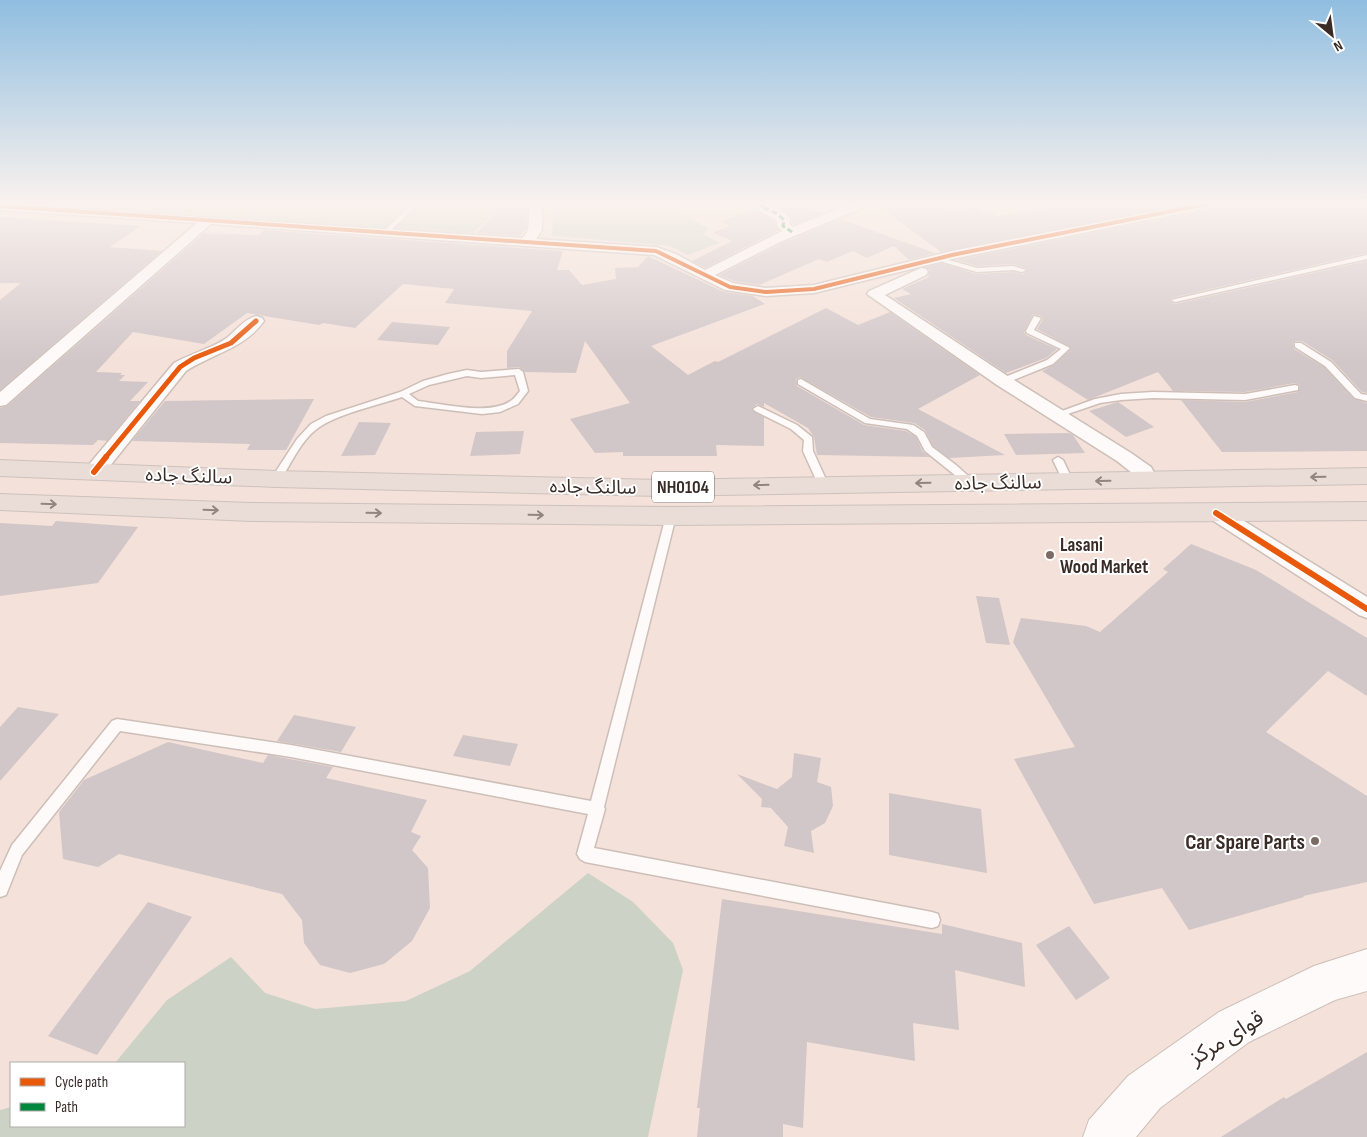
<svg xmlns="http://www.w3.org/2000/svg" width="1367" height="1137" font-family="'Sofia Sans Condensed','Noto Sans Arabic',sans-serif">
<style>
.green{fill:#ccd2c5}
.building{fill:#d1c6c8}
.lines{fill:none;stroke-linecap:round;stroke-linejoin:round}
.lane-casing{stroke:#cdbfb8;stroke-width:3}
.street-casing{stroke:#cdbfb8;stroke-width:3}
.secondary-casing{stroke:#cdbfb8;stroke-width:2}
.highway-casing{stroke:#ccc2be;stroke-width:2}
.lane{fill:#fdfaf9;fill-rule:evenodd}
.street{fill:#fdfaf9;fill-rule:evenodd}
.secondary{fill:#fdfaf9;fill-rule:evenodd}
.highway{fill:#eadcd6;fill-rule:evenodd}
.quiet{stroke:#00873e;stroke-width:3;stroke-dasharray:6 3;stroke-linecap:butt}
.cycleway-far2-casing{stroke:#fff;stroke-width:5.5}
.cycleway-far1-casing{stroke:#fff;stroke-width:8}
.cycleway-casing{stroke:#fff;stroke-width:9}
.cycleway-far2{stroke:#e8590c;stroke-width:4}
.cycleway-far1{stroke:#e8590c;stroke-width:5}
.cycleway{stroke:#e8590c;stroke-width:6}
.oneway{stroke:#92847e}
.poi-dot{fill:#7a6b65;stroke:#fff;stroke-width:2}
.labels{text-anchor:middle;stroke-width:4;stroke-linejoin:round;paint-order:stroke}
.shield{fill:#fff;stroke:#746b68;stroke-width:1}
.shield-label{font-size:18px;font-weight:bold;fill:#392c27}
.street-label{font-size:19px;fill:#392c27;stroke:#fff}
.poi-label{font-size:19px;font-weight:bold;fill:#392c27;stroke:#fff;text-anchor:start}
.near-poi-label{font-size:22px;font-weight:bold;fill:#392c27;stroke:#fff;text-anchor:end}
.near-street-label{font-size:22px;fill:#392c27;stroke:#fff}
</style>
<rect width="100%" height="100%" fill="#f4e1d9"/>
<!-- green -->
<path class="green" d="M22 204H498L499 209 473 233C323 223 172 218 22 204Z
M553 204H667L709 229 704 234 719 243 688 255 670 246 552 236Z
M588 873 633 902 673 943 683 970 648 1137H0V1110L11 1107V1126H184V1063H115L167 1000 231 957 265 993 315 1009 406 1001 470 971Z"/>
<!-- building -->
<path class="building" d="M504 204H528L526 228 520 236 477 233Z
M801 204 809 208 823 213 793 225 790 216 781 208Z
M876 204H938L950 212 976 208 983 213 992 212 998 216 1075 204H1184L941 252Z
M1215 204H1367V253L1171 298 1169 301 1175 304 1367 261V393L1362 392 1332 360 1302 341H1295L1293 343 1294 349 1324 367 1354 399 1367 403V451L1222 452 1181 400 1245 402 1298 392 1300 385 1295 383 1245 392 1173 391 1158 372 1088 400 1042 371 1054 365 1072 348 1037 329 1043 319 1042 316 1033 314 1024 332 1026 335 1057 349 1046 358 1006 373 894 298 911 294 902 289 929 277 928 276 930 271 926 267 942 263 976 274 1013 272 1023 274 1028 269 1014 264 977 266 956 260 1207 210Z
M755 209 775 222 776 227 779 230 705 268 692 261 732 241 713 233 729 226 722 221Z
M0 217 141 226 110 247 162 251 0 390V300L21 283H0Z
M840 219 935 253 909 260 894 246 867 258 853 251 827 262 819 259 759 285 734 281 719 275 781 244Z
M264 230 563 251 557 270H569L582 285 616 279 615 268 638 267 648 256 650 257 724 292 753 296 765 304 651 346 688 375 715 361 718 362 826 308 858 325 890 312 980 375 918 409 1005 455 949 458 933 446 925 430 914 423 871 417 800 377 796 379 797 386 864 425 906 431 916 437 923 452 930 457 817 455 814 437 808 428 764 403V407L757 404 751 409 764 417V446L716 445 717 456H623V452L595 453 570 419 630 403 585 341 576 373 525 372 519 367 507 368V351L532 311 445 303 454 289 403 284 355 328 323 323 319 325 247 313 204 344 133 332 96 372 122 373 120 375H125L119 381 148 382 130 401H140L107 441 98 440 93 445 0 443V408L7 406 204 233 259 235Z
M392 322 450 327 438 345 377 340Z
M314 399 286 450H247L250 444 132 441 165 401Z
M1118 402 1154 427 1126 437 1089 411Z
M359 422 391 423 375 455 341 456Z
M524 431 520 454 470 456 476 432Z
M1069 433 1073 435 1085 453 1016 455 1004 434Z
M56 521 138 527 98 583 0 596V523L52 526Z
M1191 544 1256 570 1367 638V696L1328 671 1266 732 1367 796V882L1303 896 1304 897 1189 930 1162 888 1094 904 1014 759 1075 747 1013 642 1021 618 1086 626 1100 632 1168 572 1163 569Z
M976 596 999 598 1010 645 986 643Z
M18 707 59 714 0 781V727Z
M294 715 356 727 341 752 277 741Z
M463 735 518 744 510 766 453 756Z
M168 742 263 763 268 755 333 767 326 778 427 800 411 832 421 836 412 850 428 868 430 908 412 941 384 964 350 973 320 965 304 943 302 920 282 894 119 854 98 867 63 859 59 812 84 780Z
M794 753 821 758 817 782 831 787 833 806 825 823 811 831 814 853 784 846 788 827 771 808 761 807 762 799 737 774 777 789 792 777Z
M889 793 981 809 987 873 889 855Z
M722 899 942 934V924L1022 943 1025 987 955 970 959 1030 913 1023 915 1061 807 1042 803 1128 783 1124V1137H697L700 1108H697Z
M148 902 192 917 97 1055 48 1036Z
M1069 926 1110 978 1076 1000 1036 945Z
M1367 1052V1137H1221L1284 1097 1286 1099Z"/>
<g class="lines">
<defs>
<path id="lane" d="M412 204H418L389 232H385V230Z
M1367 255V259L1175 302 1171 300Z
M945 259 977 268 1013 266 1026 270 1022 272 1013 270 977 272 943 262V260Z
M1034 316 1041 318 1034 330 1070 348 1053 364 1006 383H1000V379L1047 360 1061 349 1027 333 1026 331Z
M1295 343H1301L1331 362 1361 394 1367 395V401L1355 398 1325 366 1295 347Z
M519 369 523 372 528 391 518 404 500 412 482 414 415 406 402 397C378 405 337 414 318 428 301 440 291 464 280 481H272L271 479 297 439 311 424 326 416 400 392 423 381 448 374 467 370 481 372ZM515 375 520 391C517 394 515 398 512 400 491 416 443 404 418 401L409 394 429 385 467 376 481 378Z
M801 379 870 419 913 425 924 432 932 447 956 465 975 482 974 484H966L925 451 917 436 907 429 865 423 798 384V380Z
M1295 385 1298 386V390L1245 400 1153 398 1121 400 1100 403 1056 418 1051 415 1095 399 1121 394 1153 392 1245 394Z
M758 406 797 425 812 437 813 451 828 484 827 486 823 487 818 484 803 451 804 440 791 429 755 411 753 409Z
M1058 457 1063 460 1073 481 1072 483H1064L1063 481 1053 460Z
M671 512 676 516 604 807 605 809 594 848 932 912 938 914 940 920 938 926 932 928 585 862 580 859 577 854 588 814 291 757 120 731 22 855 6 895 0 897V871L12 845 112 721 117 719 291 745 591 801 666 516Z"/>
<path id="street" d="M0 204 523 238 528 230 530 204H542V230L536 239 656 247 676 254 705 270 782 231 777 226V221C770 215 760 213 754 206L756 204H771L770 206 780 210 789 217 790 225 793 227 850 204H866L864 207 780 242 715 275 733 283 766 288 814 285 952 251 1191 204H1213L1207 208 952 259 814 293 766 296 725 290 654 255 211 224 6 405 0 406V392L197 223 0 210Z
M921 268 926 269 928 272 926 275 885 295 1009 377 1131 453 1151 467 1158 480 1155 485 1148 487 1141 485 1136 476 1117 461 997 385 867 294 869 291Z
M256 316 262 318 264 321C245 348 212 354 186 371L101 477 94 478 87 477 84 472 87 467 174 363C190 354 216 347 228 337 236 330 245 319 256 316Z
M1216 506 1223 508 1367 597V618L1359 615 1209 518 1206 513 1209 508Z"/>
<path id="secondary" d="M1367 949V991L1335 1000 1249 1042 1160 1108 1136 1137H1083L1089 1120 1128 1076 1219 1012 1314 966Z"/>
<path id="highway" d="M0 460 276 471 660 480 1367 468V484L660 496 276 487 0 476Z
M0 494 251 503 671 507 1367 502V520L671 525 251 521 0 510Z"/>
</defs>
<!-- lane casing -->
<use href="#lane" class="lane-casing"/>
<!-- street casing -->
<use href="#street" class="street-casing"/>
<!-- secondary casing -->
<use href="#secondary" class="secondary-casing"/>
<!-- highway casing -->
<use href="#highway" class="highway-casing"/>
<!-- lane -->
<use href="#lane" class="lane"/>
<!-- street -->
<use href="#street" class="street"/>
<!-- secondary -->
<use href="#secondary" class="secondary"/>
<!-- highway -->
<use href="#highway" class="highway"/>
<!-- quiet -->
<path class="quiet" d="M765 204 760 206 776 213 784 220 783 226 792 232"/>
<defs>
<path id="cycleway-far2" d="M0 206 656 251 730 287 766 292 814 289 952 255 1207 204"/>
<path id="cycleway-far1" d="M105 458 180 367 194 358 231 343 256 321"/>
<path id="cycleway" d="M94 472 106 457
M1216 513 1367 609"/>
</defs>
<!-- cycleway-far2 casing -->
<use href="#cycleway-far2" class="cycleway-far2-casing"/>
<!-- cycleway-far1 casing -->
<use href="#cycleway-far1" class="cycleway-far1-casing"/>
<!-- cycleway casing -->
<use href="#cycleway" class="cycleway-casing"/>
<!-- cycleway-far2 -->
<use href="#cycleway-far2" class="cycleway-far2"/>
<!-- cycleway-far1 -->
<use href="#cycleway-far1" class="cycleway-far1"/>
<!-- cycleway -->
<use href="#cycleway" class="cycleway"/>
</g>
<!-- one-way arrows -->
<defs><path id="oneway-shaft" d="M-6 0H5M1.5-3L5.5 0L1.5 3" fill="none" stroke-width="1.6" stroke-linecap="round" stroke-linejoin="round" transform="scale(1.25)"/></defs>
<g class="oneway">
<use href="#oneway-shaft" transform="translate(1318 477) rotate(179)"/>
<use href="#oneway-shaft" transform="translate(1103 481) rotate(179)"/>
<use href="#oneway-shaft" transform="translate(923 483) rotate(179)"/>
<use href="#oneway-shaft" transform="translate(761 485) rotate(179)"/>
<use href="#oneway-shaft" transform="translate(49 504) rotate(2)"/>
<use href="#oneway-shaft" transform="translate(211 510) rotate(2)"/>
<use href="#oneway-shaft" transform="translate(374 513) rotate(1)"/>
<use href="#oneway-shaft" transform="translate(536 515) rotate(1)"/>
</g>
<!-- sky -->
<linearGradient id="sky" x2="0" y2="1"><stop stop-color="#90bee0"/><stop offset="0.56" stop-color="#faf2ee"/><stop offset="1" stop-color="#faf2ee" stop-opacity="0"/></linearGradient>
<rect width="1367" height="363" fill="url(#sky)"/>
<!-- markers -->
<g class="poi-dot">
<circle cx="1050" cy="555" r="5"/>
<circle cx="1315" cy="841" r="5"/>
</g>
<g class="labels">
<!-- shield labels -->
<rect class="shield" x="652" y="471.5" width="62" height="31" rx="4"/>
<g class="shield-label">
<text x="683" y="493">NH0104</text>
</g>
<!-- street labels -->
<g class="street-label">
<text transform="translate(189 475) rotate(2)" y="7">سالنگ جاده</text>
<text transform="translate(998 482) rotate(-1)" y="7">سالنگ جاده</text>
<text transform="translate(593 486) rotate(1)" y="7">سالنگ جاده</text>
</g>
<!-- poi labels -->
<g class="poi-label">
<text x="1060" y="551">Lasani<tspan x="1060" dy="22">Wood Market</tspan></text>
</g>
<!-- near-poi labels -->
<g class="near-poi-label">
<text x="1305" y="849">Car Spare Parts</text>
</g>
<!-- near-street labels -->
<g class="near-street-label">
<text transform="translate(1226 1037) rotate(-32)" y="8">قوای مرکز</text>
</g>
</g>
<!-- legend -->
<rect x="10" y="1062" width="175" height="65" fill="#ffffff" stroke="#b0aba9"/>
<rect x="20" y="1078" width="25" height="8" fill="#e8590c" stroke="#b0aba9"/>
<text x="55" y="1087" font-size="15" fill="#392c27">Cycle path</text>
<rect x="20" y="1103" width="25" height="8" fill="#00873e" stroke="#b0aba9"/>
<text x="55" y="1112" font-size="15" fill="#392c27">Path</text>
<!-- north arrow -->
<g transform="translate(1332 35) rotate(151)" stroke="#ffffff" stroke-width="4" paint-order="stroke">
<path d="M0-4L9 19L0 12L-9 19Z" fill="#392c27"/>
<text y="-8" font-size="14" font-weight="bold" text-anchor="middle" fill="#392c27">N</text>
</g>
</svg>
